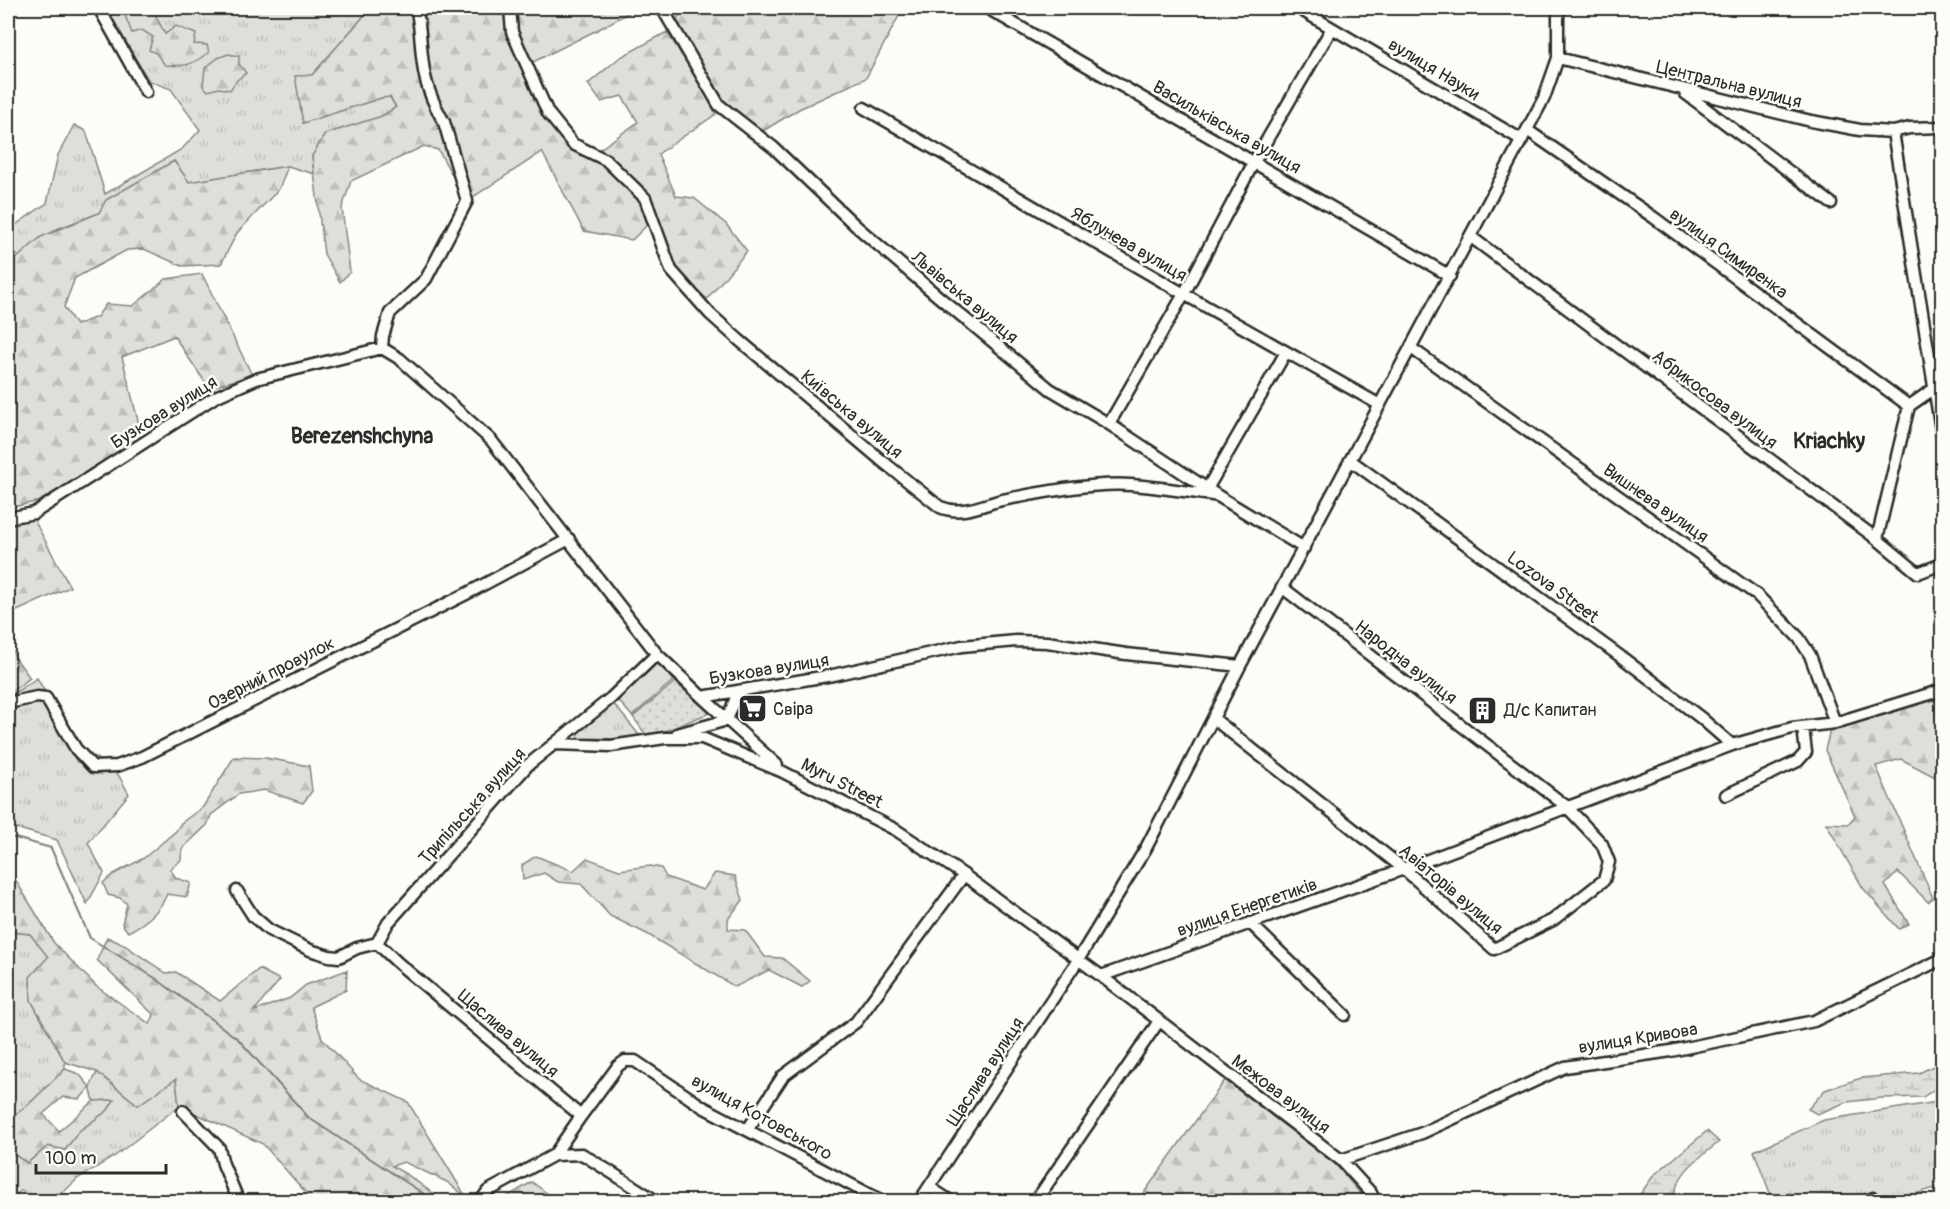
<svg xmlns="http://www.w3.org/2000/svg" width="1950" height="1209" font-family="Pangolin,sans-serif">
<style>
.grass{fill:url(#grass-tufts);stroke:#858482;stroke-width:1.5}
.forest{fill:url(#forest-firs);stroke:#858482;stroke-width:1.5}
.wetland{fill:url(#wetland-marsh);stroke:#858482;stroke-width:1.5}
.cemetery{fill:url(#cemetery-stones);stroke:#858482;stroke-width:1.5}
.park{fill:url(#park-dots);stroke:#858482;stroke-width:1.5}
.pitch{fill:#dfdeda;stroke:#858482;stroke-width:1.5}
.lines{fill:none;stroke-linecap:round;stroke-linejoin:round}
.stream{stroke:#7e7d7b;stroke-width:2}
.minor-casing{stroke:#2b2b2b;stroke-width:15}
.minor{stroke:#fdfcf7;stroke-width:10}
.labels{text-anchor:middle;stroke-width:5;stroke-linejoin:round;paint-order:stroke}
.street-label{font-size:18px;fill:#2b2b2b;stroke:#fdfcf7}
.poi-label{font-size:18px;fill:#2b2b2b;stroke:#fdfcf7;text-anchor:start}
.quarter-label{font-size:21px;font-weight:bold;fill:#2b2b2b;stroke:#fdfcf7}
</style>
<defs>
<pattern id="grass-tufts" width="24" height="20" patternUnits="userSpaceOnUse" patternTransform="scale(1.5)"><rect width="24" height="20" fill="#dfdeda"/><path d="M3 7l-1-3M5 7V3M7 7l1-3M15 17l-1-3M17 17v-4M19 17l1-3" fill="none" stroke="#c0bfbb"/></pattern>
<pattern id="forest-firs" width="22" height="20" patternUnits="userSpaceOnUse" patternTransform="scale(1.5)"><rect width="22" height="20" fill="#dfdeda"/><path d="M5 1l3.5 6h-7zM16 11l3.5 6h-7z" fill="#c0bfbb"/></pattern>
<pattern id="wetland-marsh" width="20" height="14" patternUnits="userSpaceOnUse" patternTransform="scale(1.5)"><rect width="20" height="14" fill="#dfdeda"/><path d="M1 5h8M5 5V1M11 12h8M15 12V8" fill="none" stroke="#c0bfbb"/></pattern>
<pattern id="cemetery-stones" width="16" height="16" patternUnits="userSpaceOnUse" patternTransform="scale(1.5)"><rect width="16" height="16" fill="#dfdeda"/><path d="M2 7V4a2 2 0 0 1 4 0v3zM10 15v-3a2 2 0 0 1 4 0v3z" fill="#c0bfbb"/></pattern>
<pattern id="park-dots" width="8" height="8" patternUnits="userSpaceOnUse" patternTransform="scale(1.5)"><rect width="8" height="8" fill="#dfdeda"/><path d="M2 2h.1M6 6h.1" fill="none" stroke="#c0bfbb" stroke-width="1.8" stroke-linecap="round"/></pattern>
</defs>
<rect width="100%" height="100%" fill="#fdfcf7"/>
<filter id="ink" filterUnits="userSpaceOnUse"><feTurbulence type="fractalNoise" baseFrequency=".0167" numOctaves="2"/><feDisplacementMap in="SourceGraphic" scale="12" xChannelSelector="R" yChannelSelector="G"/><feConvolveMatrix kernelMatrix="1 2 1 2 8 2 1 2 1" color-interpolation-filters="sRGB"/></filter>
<g filter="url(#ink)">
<!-- grass -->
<path class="grass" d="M115 8H371L312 75 303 123 381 98 390 97 396 108 312 156 314 174 288 166 189 182 174 161 106 200 99 213 57 229 10 264 8 269V237L14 226 47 203 58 155 74 125 86 131 105 194 182 149 200 130 171 89 149 81 108 12Z
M37 678 44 690 45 706 77 762 94 756 119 776 129 794 88 843 104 873 87 904 57 840 8 826V697Z
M613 703 640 736 623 739 579 738 577 732Z
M8 926 12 932 30 934 49 957 31 1000 65 1062V1069L27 1106 8 1120Z
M97 1072 138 1105 176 1078 179 1106 115 1156 77 1179 65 1191 44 1201H29L22 1190 8 1201V1150L27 1163 48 1146 65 1150 79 1131 108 1110 113 1100 94 1101 90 1087Z
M1942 1098V1186L1891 1201H1773L1754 1151 1824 1120 1937 1102Z"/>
<!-- forest -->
<path class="forest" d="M138 8H152L165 34 176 26 196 34 194 44 207 45 209 52C192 65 187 67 165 65L156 53 149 50 153 37 142 30 132 33 124 13 136 12Z
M371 8H637L599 29 523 67 576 151 600 149 638 122 622 96 601 102 588 84 619 58 667 32 698 80 716 114 658 154 676 196 694 198 726 224 747 251 707 299 682 277 654 218 632 240 584 231 542 152 467 201 438 150 424 146 351 181 342 208 350 272 340 282 324 254 312 156 325 134 382 116 396 107 390 97 381 98 303 123 295 76 312 75Z
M683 8H682H906L900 14 866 78 799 109 763 131 724 101 676 21Z
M228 54 239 56V64L246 73 237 80 230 90 219 88 208 91 203 86 205 68 218 58Z
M174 161 189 182 288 166 279 189 237 233 221 264 182 266 144 249 127 250 75 278 64 307 76 325 97 317 106 304 133 306 166 279 202 274 252 375 209 388 174 336 122 357 142 437 40 501 8 508V269L10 264 41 237 99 213 106 200Z
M33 518 70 587 8 615V522Z
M1942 698V772L1937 778 1901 759 1876 766 1933 898 1928 902 1898 872 1885 885 1909 924 1899 929 1863 888 1826 823 1848 824 1855 816 1825 750 1830 730Z
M234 757 266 758 309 766 312 791 303 803 264 790 239 794 211 815 207 825 182 849 181 860 170 869 176 878 191 883 187 897 167 894C160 911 144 924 128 932L122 924 127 904 120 898 108 895 103 883 114 874 144 858 176 831 181 823 203 807Z
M536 856 573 871 587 858 619 870 650 866 661 868 666 877 703 890 715 873 735 876 743 900 728 919V929L745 930 765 957 782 958 810 981 802 987 769 970 735 987 647 934 610 916 581 884 558 882 544 873 523 880 522 865Z
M13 876 54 943 97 987 150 1024 154 1015 97 960 107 937 124 945 166 973 176 972 220 1001 259 969 280 980 254 1011 290 998 306 985 347 970 346 990 311 1007 322 1038 359 1079 408 1102 466 1197 447 1182 404 1162 392 1166 409 1176 443 1201H303L307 1194 263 1144 179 1106 176 1079 138 1105 97 1072 65 1062 31 1000 30 977 48 957 30 934 12 932 8 926V878Z
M65 1069 79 1074 90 1087 80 1099 63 1097 43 1114 59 1131 94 1101 114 1100 108 1110 79 1131 65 1150 48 1146 27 1163 8 1150V1120L27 1106Z
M1225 1080 1334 1163 1367 1201H1138Z
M532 1182 557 1201H500Z"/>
<!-- wetland -->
<path class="wetland" d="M1942 1062V1084L1923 1097 1882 1098 1847 1102 1817 1114 1808 1109 1825 1090 1861 1078 1919 1073Z
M1707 1131 1719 1142C1695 1162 1680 1168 1672 1201H1635L1654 1175Z"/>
<!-- cemetery -->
<path class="cemetery" d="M8 643 17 660 30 678 8 694Z"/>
<!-- park -->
<path class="park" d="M675 682 709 713 668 730 646 735 633 717Z"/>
<!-- pitch -->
<path class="pitch" d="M658 662 674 680 632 716 616 698Z"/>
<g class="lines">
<!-- stream -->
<path class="stream" d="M8 836 51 848 90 938 155 978 238 1039 309 1118 436 1202"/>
<defs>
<path id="minor" d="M99 8 146 92
M510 8 512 32 548 113 573 144 606 160 645 198 671 270 710 314 739 340 881 460 940 507C962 516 981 505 1002 500 1039 493 1094 482 1131 485 1160 487 1189 492 1218 496
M662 8 719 105 774 148 856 226 940 298 1050 389 1109 424 1218 496 1304 548
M987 8 1450 276
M1298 8 1522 140
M1558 58 1811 121 1860 130 1893 132 1910 128 1942 127
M1685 93 1831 203
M864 108 1184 294 1380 405
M1527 130 1653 217 1909 406
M1893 132 1942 436
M1471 237 1877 539 1918 573 1942 564
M382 348 383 336 390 313 426 279 467 201 444 122C434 105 425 84 423 64 420 45 421 26 416 8
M1411 348 1757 595 1799 638 1810 655 1835 723
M1109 424 1184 294 1254 162 1332 28
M1350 460 1624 659 1701 718 1732 745
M1207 489 1286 352
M8 518 34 513 215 397 256 379 382 348 400 359 491 440 657 654 702 697 833 675 962 646 1016 641 1047 642 1126 654 1240 666
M1877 539 1909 406 1935 388
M702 697 777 765
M8 703 37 697 46 698 76 749 93 767 117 766 142 757 468 593 569 539
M1214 719 1404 869 1494 949 1553 920 1604 880 1609 862 1602 844 1566 806 1283 588
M677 734 727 720 738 692
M555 744 611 746 665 738H702L783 772 896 830 964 875 1101 976 1341 1160 1371 1193 1375 1202
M1726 795 1798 761 1806 752 1803 728
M237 891 253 916 269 930 310 950 329 956 339 957 357 948 377 943
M1250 923 1345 1015
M377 943 388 923 528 765 611 698 657 654
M377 943 398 963 581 1116 554 1155
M1101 976 1404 869 1732 745 1792 728 1835 723 1942 690
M183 1111 219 1148 223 1164 239 1202
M581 1116 618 1066 625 1061H635L703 1107 884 1202
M748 1129 783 1076 856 1022 964 875
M1341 1160 1422 1133 1565 1067 1671 1051 1814 1021 1942 959
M929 1187 952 1202
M480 1202 488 1191 554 1155 582 1154 658 1202
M919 1202 1078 960 1146 848 1240 666 1544 98 1558 58V8
M1035 1202 1159 1021
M1864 1202 1873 1198"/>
</defs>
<!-- minor casing -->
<use href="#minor" class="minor-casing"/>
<!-- minor -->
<use href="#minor" class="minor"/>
</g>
</g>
<!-- icons -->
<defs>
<symbol id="supermarket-square" viewBox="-11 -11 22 22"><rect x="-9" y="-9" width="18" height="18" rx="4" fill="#2b2b2b" stroke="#fdfcf7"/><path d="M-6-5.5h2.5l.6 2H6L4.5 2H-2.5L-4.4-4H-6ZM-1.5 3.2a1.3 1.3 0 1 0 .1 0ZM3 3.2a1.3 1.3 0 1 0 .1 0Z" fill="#fff"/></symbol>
<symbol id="building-square" viewBox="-11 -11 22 22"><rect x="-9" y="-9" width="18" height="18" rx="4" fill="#2b2b2b" stroke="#fdfcf7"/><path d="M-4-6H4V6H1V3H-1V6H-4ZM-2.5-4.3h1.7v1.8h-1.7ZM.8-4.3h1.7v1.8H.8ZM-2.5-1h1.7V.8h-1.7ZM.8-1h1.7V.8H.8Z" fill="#fff"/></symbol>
</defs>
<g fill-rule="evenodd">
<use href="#supermarket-square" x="736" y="692" width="33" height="33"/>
<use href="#building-square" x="1466" y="694" width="33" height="33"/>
</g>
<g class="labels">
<!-- street labels -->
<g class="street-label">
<text transform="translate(1434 69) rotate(31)" y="6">вулиця Науки</text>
<text transform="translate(1729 84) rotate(14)" y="6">Центральна вулиця</text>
<text transform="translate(1227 127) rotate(30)" y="6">Васильківська вулиця</text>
<text transform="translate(1129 244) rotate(30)" y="6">Яблунева вулиця</text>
<text transform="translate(1729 253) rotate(36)" y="6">вулиця Симиренка</text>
<text transform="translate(965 297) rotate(40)" y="6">Львівська вулиця</text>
<text transform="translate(1715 399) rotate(37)" y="6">Абрикосова вулиця</text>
<text transform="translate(164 412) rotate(-32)" y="6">Бузкова вулиця</text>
<text transform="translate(852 414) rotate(40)" y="6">Київська вулиця</text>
<text transform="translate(1656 503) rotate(35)" y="6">Вишнева вулиця</text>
<text transform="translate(1553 587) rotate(36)" y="6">Lozova Street</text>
<text transform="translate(1406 662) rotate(38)" y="6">Народна вулиця</text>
<text transform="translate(769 669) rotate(-9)" y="6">Бузкова вулиця</text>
<text transform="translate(271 673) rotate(-27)" y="6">Озерний провулок</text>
<text transform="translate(842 783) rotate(27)" y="6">Myru Street</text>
<text transform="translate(472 806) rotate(-48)" y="6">Трипільська вулиця</text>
<text transform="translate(1451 889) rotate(40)" y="6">Авіаторів вулиця</text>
<text transform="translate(1247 907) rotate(-19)" y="6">вулиця Енергетиків</text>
<text transform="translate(508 1033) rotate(40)" y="6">Щаслива вулиця</text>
<text transform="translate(1638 1038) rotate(-9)" y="6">вулиця Кривова</text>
<text transform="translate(985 1072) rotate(-57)" y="6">Щаслива вулиця</text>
<text transform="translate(1281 1094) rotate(37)" y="6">Межова вулиця</text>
<text transform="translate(762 1117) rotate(29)" y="6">вулиця Котовського</text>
</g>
<!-- poi labels -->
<g class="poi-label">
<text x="773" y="715">Свіра</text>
<text x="1504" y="716">Д/с Капитан</text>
</g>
<!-- quarter labels -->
<g class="quarter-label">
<text x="362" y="443">Berezenshchyna</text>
<text x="1829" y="448">Kriachky</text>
</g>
</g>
<!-- margin -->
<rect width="1950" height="1209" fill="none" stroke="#fdfcf7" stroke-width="30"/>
<rect x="15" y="15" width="1920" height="1179" fill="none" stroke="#2b2b2b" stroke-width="2" filter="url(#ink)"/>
<!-- scale -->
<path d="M36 1164v9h130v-9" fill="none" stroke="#2b2b2b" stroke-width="3"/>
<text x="45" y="1164" font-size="18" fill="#2b2b2b" stroke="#fdfcf7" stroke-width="4.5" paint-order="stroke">100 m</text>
</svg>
